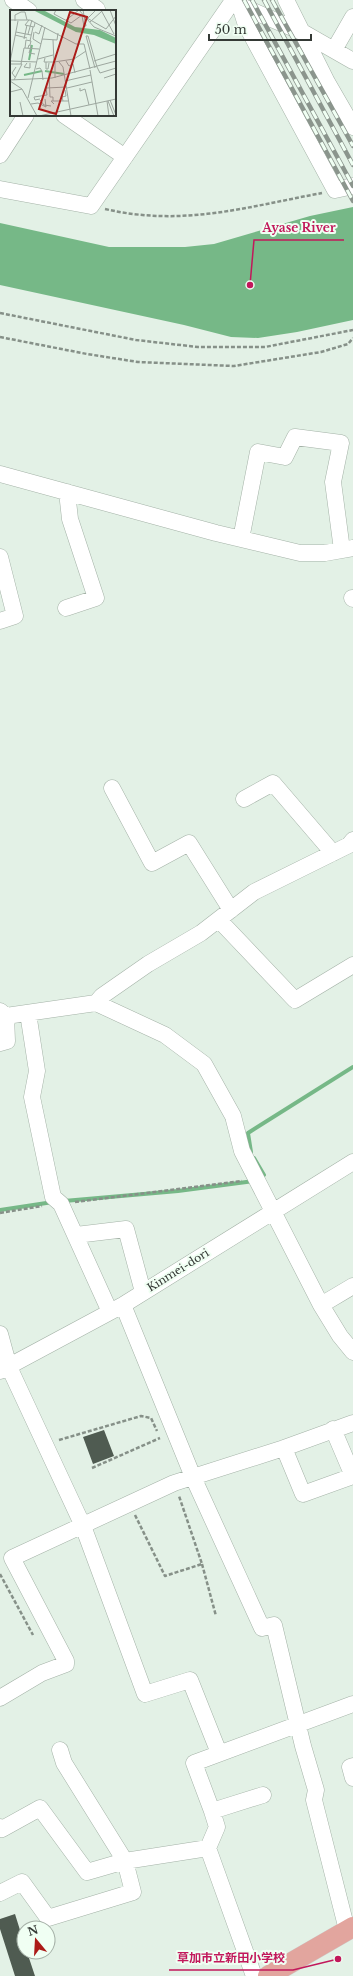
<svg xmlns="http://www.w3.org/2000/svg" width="353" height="1976" font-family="'Libre Baskerville','Noto Sans JP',serif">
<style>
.water{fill:#76b887}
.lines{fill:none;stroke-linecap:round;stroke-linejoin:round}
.stream{stroke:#76b887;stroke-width:4}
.building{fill:#4f5b51}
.minor-casing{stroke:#a4b2a7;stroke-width:17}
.major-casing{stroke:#cecfcf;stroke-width:21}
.path{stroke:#869088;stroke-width:2.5;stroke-dasharray:4 2;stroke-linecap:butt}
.minor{stroke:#fff;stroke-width:16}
.major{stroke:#e2a59e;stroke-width:20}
.rail-casing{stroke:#8b958d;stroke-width:4.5}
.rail{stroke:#f0fff3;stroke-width:3;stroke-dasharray:9;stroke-linecap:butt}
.labels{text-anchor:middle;stroke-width:4;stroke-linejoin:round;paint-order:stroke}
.street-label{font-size:11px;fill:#343935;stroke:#f0fff3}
.inset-river{fill:none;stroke:#76b887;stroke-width:2}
.inset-road{fill:none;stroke:#9da79f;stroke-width:1}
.view{fill:#ac1b18;fill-opacity:0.15;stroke:#ac1b18;stroke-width:2}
.inset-edge{fill:none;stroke:#343935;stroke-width:2}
.leader{fill:none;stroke:#c2185b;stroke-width:1.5}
.callout-dot{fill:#c2185b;stroke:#f0fff3;stroke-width:1.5}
.callout-label{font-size:12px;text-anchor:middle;font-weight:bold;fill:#c2185b;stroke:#f0fff3;stroke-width:4;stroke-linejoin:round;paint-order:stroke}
</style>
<rect width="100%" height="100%" fill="#e3f1e6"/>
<!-- water -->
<path class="water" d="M353 207V320L297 332 258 338 231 337 184 325 0 285V223L109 247H185L214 244 310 216Z"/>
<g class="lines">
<!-- stream -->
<path class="stream" d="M251 1152 248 1133 353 1067
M254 1158 264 1175 260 1178
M64 1201 178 1191 254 1181
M0 1210 53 1202"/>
</g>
<!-- building -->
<path class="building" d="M104 1430 114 1456 93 1464 83 1437Z
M15 1914 24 1943V1952H27L35 1976H15L0 1929V1919Z"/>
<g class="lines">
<defs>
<path id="minor" d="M13 0 29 11
M84 0 97 9
M286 0 327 82 353 127
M234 3 304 33 353 61
M240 6 246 25 335 190 353 186
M334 50 353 17
M64 115 125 157
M0 155 26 115
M0 189 91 206 232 2
M0 474 216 533 300 553H325L353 548
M241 539 258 452 285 457 295 437 341 443 333 482 342 550
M0 557 15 616 0 621
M352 598 353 599
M66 608 96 598 70 519 67 492
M112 788 152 863 189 843 231 910
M244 799 273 783 333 853
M219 920 295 1000 353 965
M96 1003 165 1035 204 1064 233 1116 242 1151 321 1305 340 1336 353 1352
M0 1011 6 1016 96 1003 102 996 148 964 201 933 254 892 349 845 353 840
M28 1013 37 1071 32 1097 53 1197 61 1204 110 1312
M0 1043 7 1041 6 1016
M76 1235 126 1229 143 1292
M123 1305 193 1477 262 1628 274 1625 303 1746 316 1790 314 1800 345 1922
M321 1305 353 1286
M0 1334 9 1367 83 1526 145 1694 190 1680 219 1753
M0 1371 123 1305 353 1162
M284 1448 303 1494 353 1476 333 1429
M0 1698 42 1673 66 1664V1661L12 1558 174 1483 284 1448 353 1423
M353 1766 350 1767 353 1778
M263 1795 212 1811 194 1763 353 1704
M212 1811 217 1827 208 1848 254 1976
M0 1827 2 1829 40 1808 87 1872 125 1861 208 1848
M0 1893 22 1882 48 1918 133 1892 125 1861 64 1763 60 1750"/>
<path id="major" d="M268 1976 353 1927"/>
</defs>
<!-- minor casing -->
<use href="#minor" class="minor-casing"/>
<!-- major casing -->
<use href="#major" class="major-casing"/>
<!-- path -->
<path class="path" d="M105 209C183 227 246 207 322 193
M0 313 136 340 198 347H265L353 330
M0 337 87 354 138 362 234 366 321 352 348 344 353 338
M75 1202 242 1181
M0 1213 42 1206
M59 1440 141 1416 151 1418 157 1431
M92 1468 160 1438
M135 1515 165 1576 202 1564 179 1496
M202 1564 216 1616
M0 1574 33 1635"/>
<!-- minor -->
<use href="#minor" class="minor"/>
<!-- major -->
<use href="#major" class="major"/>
<defs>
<path id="rail" d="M244 0 353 201
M252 0 353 186
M264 0 353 165
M272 0 353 146"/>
</defs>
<!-- rail casing -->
<use href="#rail" class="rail-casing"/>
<!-- rail -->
<use href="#rail" class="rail"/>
</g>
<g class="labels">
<!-- street labels -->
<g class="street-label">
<text transform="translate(178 1270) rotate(-32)" y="4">Kinmei-dori</text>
</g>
</g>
<!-- overview -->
<g transform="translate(10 10)">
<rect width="106" height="106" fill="#e3f1e6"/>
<path d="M23 0 35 1 65 17 90 20 106 28V34L84 25 66 22Z" fill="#76b887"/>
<path class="inset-river" d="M19 50 22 35M35 61 54 64M14 65 32 61"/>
<path class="inset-road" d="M46 0 44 4 61 13 72 5M73 0 76 16M91 0 104 24M100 0 106 16M72 6 74 16H76M77 8 96 19M77 9 86 0M0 10H20L66 34H74L80 59M19 10 15 15 24 17 25 13M56 10 69 0 84 17 106 26M5 11V5L11 2H15L17 10M80 12 92 1M96 19 106 6M6 22 21 25M24 22 23 29 31 34M25 22 29 24 32 15M18 24 22 10M5 25 17 28M14 29 17 15M32 29 47 30 48 23M43 30 44 52 64 49 76 41M20 31 23 17M15 38 16 30 21 31 20 35M18 38 19 35 21 36 19 43 25 44M35 48 34 52H44M28 49 43 45M1 51 27 52M56 51 59 56 63 54 65 63M84 51 106 44M0 52 8 11M36 52V59H38L39 53M49 52 53 57 61 106M17 53 14 57 20 58V53M0 54H12L4 70M11 54 14 38 29 39M87 57 90 63 106 58M85 58 76 26H78L87 57M26 59 30 58 32 61 33 70M80 60 88 106M39 63 40 87H43V91M5 67 2 63 6 57M45 68V52M94 68 106 64M0 70 42 68 106 51M0 71 12 79 27 106M55 71 81 65M57 78 82 72M70 78V81L75 79 79 95M0 82 12 79M18 88 35 17M30 89 25 90 24 87 37 85 36 78 57 77M30 90 34 95 41 96M100 90 106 105M53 91 52 87 56 86 55 80M97 91 99 106M98 91 104 106M10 92 13 106M21 94 28 93 36 97 35 89M44 94 41 91H58M29 106 106 89"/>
<path class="view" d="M60 2 77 7 46 104 29 99Z"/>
<rect width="106" height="106" class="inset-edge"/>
</g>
<!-- callouts -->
<path class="leader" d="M250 285L254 240H344M338 1959L293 1970H169"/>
<g class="callout-dot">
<circle cx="250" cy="285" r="4"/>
<circle cx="338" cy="1959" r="4"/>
</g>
<g class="callout-label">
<text x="299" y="232">Ayase River</text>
<text x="231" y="1962">草加市立新田小学校</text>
</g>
<!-- north arrow -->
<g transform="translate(36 1940) rotate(342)"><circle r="19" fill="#f0fff3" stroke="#a5b0a7"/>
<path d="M0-3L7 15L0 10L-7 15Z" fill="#ac1b18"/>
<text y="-6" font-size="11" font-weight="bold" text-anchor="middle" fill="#343935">N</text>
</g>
<!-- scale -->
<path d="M209 34v6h102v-6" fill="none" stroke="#343935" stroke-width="2"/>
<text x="215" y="34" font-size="12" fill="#343935" stroke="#f0fff3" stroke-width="3" paint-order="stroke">50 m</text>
</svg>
